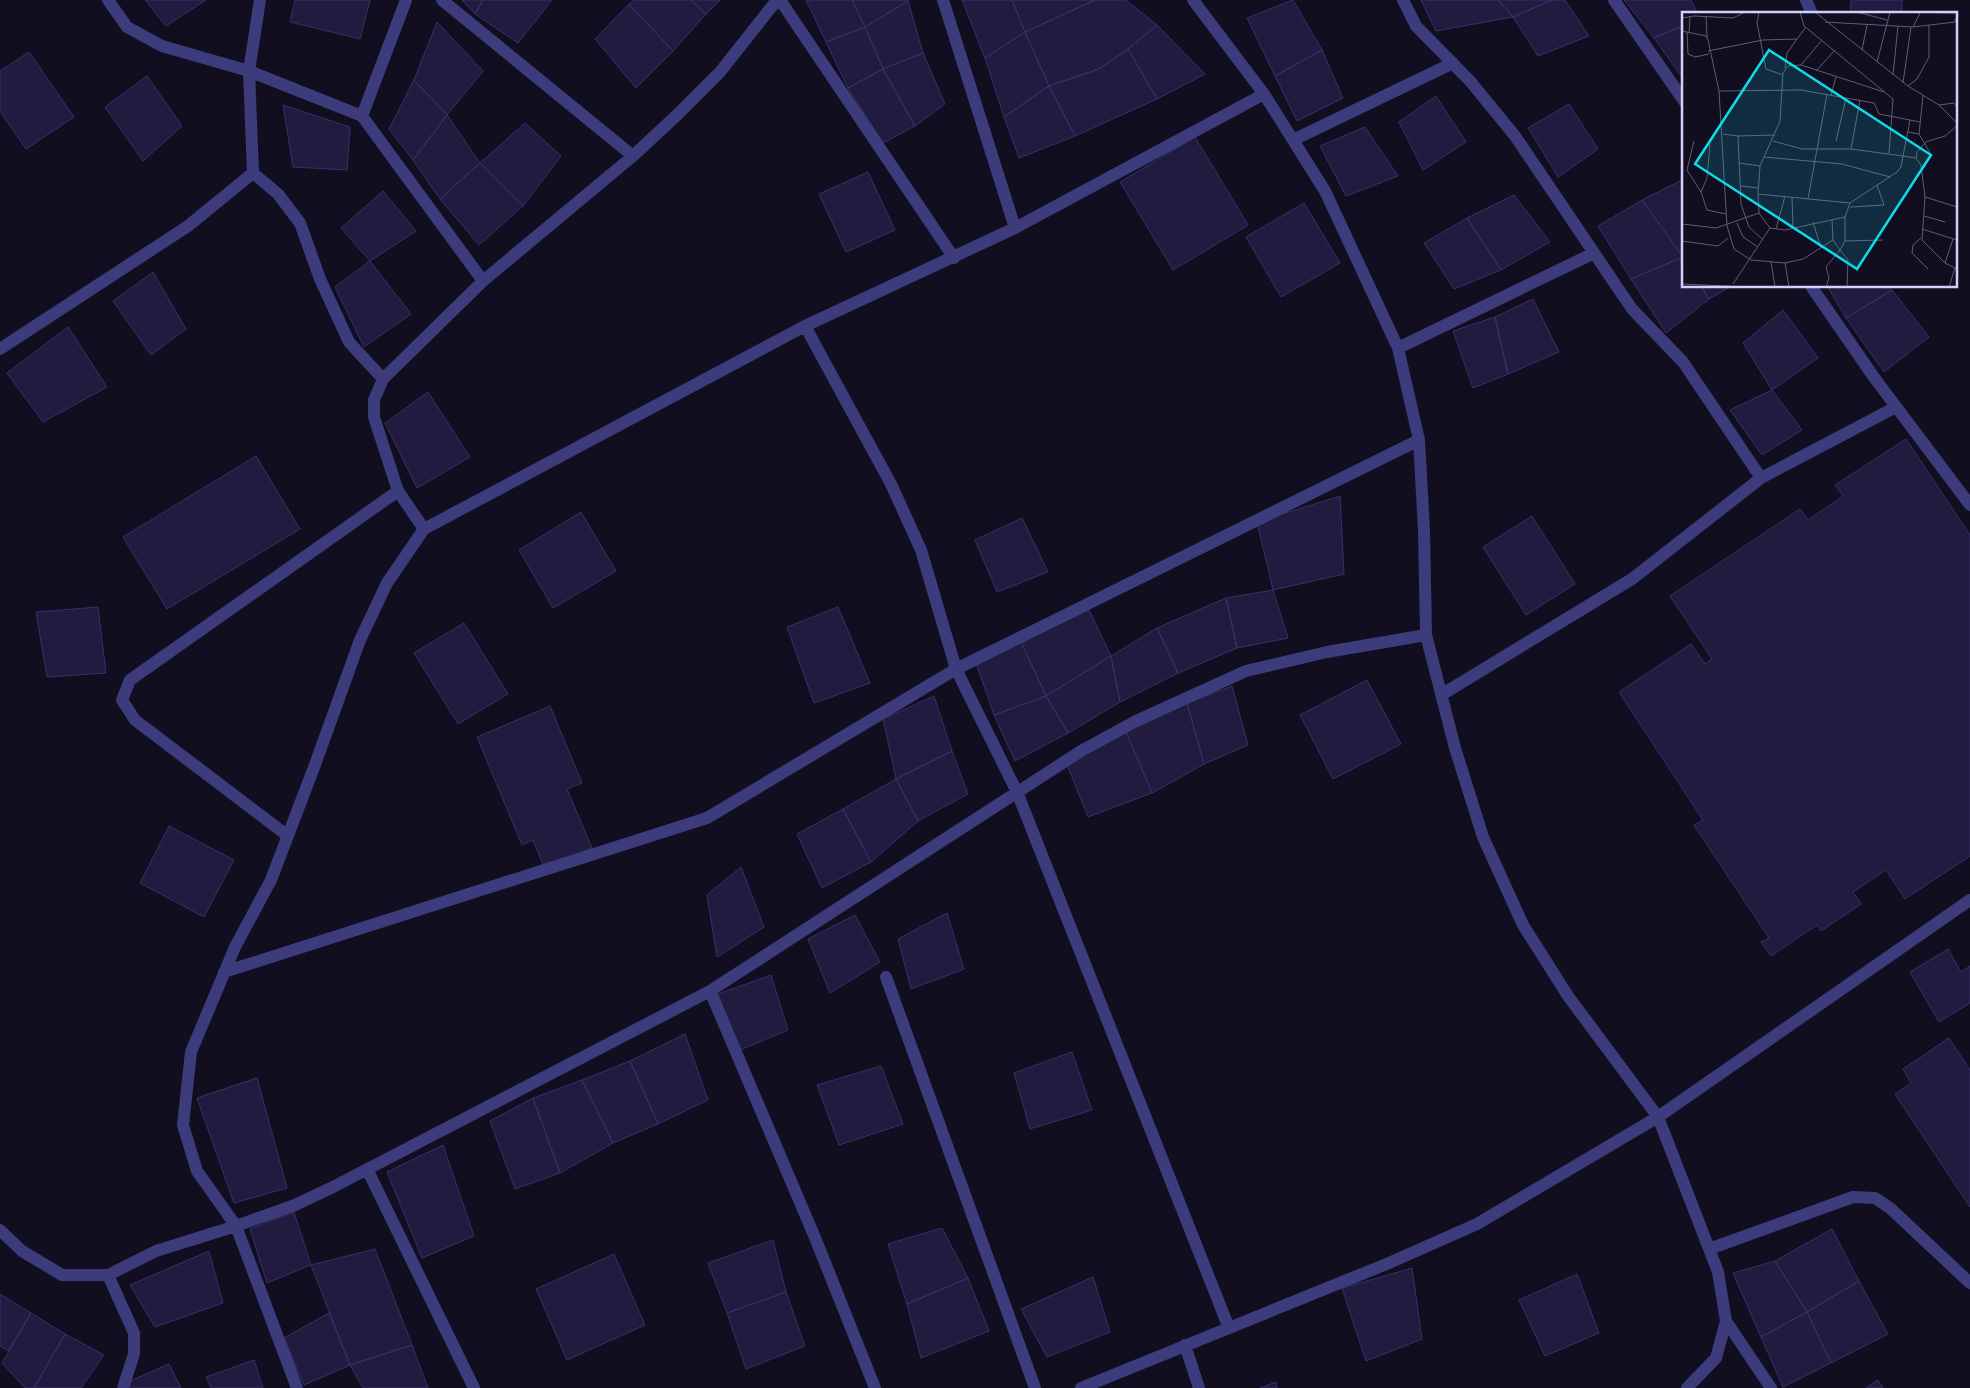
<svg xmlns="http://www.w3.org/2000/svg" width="1970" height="1388" font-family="Roboto,sans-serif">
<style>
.building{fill:#221b40;stroke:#392f6a}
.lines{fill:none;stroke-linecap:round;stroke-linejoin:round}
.street{stroke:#3c3c7c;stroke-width:12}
.inset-road{fill:none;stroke:#5f5c78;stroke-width:1}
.view{fill:#0edbea;fill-opacity:0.15;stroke:#0edbea;stroke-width:2.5}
.inset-edge{fill:none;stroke:#d4d0fc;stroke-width:2.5}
</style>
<rect width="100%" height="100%" fill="#110e20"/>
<!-- building -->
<path class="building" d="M145 0H206L166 26Z
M295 0H370L360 39 290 22Z
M462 0H483L475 14Z
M483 0H552L518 43 475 14Z
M634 0H691L706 14 673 51 629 4Z
M691 0H720L706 14Z
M806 0H852L865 27 826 42Z
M852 0H908V1L865 27Z
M962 0H1012L1025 32 985 58Z
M1012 0H1095L1025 32Z
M1095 0H1126L1157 25 1128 49 1099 69 1049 86 1025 32Z
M1293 0 1322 50 1275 76 1247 18Z
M1421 0H1498L1513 17 1436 31Z
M1498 0H1552L1513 17Z
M1552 0H1565L1589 36 1538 56 1513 17Z
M1624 0H1691L1698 14H1684V25L1654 38Z
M1851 0H1902V14H1850Z
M908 1 923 53 883 69 865 27Z
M629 4 673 51 636 88 595 39Z
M437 22 483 71 447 115 414 80Z
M1157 25 1205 74 1157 99 1128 49Z
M1684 25V80L1654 38Z
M865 27 883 69 848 88 826 42Z
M1025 32 1049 86 1004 117 985 58Z
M1128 49 1157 99 1075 136 1049 86 1099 69Z
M1322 50 1343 98 1297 121 1275 76Z
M29 52 74 117 26 149 0 111V71Z
M923 53 945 104 915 126 883 69Z
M883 69 915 126 883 143 848 88Z
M147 76 182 126 143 161 105 107Z
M414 80 447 115 413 160 389 129Z
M1049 86 1075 136 1019 158 1004 117Z
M1436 96 1466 142 1423 170 1399 122Z
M1569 104 1598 149 1558 177 1528 128Z
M283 105 350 127 347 170 293 167Z
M447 115 480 163 440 199 413 160Z
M525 123 561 156 523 206 480 163Z
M1365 127 1398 176 1346 196 1320 146Z
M1195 137 1248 225 1173 270 1120 182Z
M480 163 523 206 479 245 440 199Z
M868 172 895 230 846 252 819 194Z
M1684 179V256L1683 257 1642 200Z
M383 191 416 231 370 261 341 228Z
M1514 195 1550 242 1501 270 1467 218Z
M1642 200 1683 257 1631 279 1598 226Z
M1304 203 1340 263 1281 297 1246 237Z
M1467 218 1501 270 1454 289 1424 243Z
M1683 257 1684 286H1701L1709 299 1666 333 1631 279Z
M370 261 411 314 364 347 335 287Z
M153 272 186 329 151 355 113 301Z
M1701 286H1732L1709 299Z
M1827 286H1889L1892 290 1846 318Z
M1892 290 1929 337 1884 372 1846 318Z
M1533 299 1559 352 1508 374 1495 317Z
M1783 310 1818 358 1772 390 1743 343Z
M1495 317 1508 374 1473 388 1453 331Z
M68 327 107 387 43 422 7 373Z
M1772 390 1802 430 1762 455 1730 410Z
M428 392 470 457 417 488 385 423Z
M1906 439 1970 535V856L1905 899 1886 870 1853 892 1861 904 1821 931 1817 925 1771 956 1761 942 1769 938 1694 825 1703 820 1619 692 1691 644 1705 664 1712 659 1670 596 1800 509 1808 520 1843 496 1835 485Z
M256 456 300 529 167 609 123 537Z
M1340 496 1344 574 1273 590 1257 522Z
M581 512 616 571 553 608 519 550Z
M1532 516 1575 584 1526 615 1483 547Z
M1022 518 1048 572 997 592 975 540Z
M1273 590 1288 638 1237 648 1226 598Z
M1226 598 1237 648 1178 673 1157 628Z
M98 607 106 673 47 677 36 612Z
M838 607 870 683 814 703 787 627Z
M1089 610 1111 656 1046 696 1021 642Z
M464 623 508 694 458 724 414 653Z
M1157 628 1178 673 1120 702 1111 656Z
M1021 642 1046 696 994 715 975 660Z
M1111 656 1120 702 1068 733 1046 696Z
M1367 680 1401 744 1333 779 1300 715Z
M1232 686 1248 745 1204 764 1187 703Z
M934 696 952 751 896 779 883 719Z
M1046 696 1068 733 1015 761 994 715Z
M1187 703 1204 764 1152 793 1126 732Z
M550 706 582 783 567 789 592 848 545 869 533 840 522 845 477 737Z
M1126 732 1152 793 1088 817 1066 762Z
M952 751 968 794 918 821 896 779Z
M896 779 918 821 871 862 843 809Z
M843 809 871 862 822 888 797 834Z
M169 826 234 860 204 917 140 883Z
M741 867 764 927 717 957 707 895Z
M947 913 964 969 911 989 898 939Z
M855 915 880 962 830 993 808 939Z
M1948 949 1961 972 1970 966V1003L1939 1022 1910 972Z
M771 975 788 1030 740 1050 718 994Z
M685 1034 708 1100 658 1124 630 1061Z
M1949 1038 1970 1070V1207L1895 1094 1911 1083 1903 1069Z
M1072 1052 1092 1110 1030 1129 1014 1073Z
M630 1061 658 1124 613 1143 582 1080Z
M881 1066 903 1124 839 1145 817 1085Z
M257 1078 287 1188 234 1203 197 1098Z
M582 1080 613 1143 560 1173 533 1098Z
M533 1098 560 1173 515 1189 490 1121Z
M443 1145 474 1236 422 1258 387 1172Z
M294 1212 311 1265 267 1283 250 1229Z
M942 1228 968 1278 907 1304 888 1244Z
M1832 1229 1859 1281 1807 1312 1775 1261Z
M773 1240 786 1292 727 1313 708 1263Z
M375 1249 412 1345 350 1365 311 1265Z
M209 1251 223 1303 155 1327 130 1285Z
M614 1254 645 1325 567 1360 536 1289Z
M1775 1261 1807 1312 1761 1337 1733 1273Z
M1412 1268 1422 1339 1366 1361 1342 1288Z
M1577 1274 1599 1333 1545 1356 1519 1300Z
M1093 1277 1110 1332 1047 1357 1021 1309Z
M968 1278 989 1331 921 1358 907 1304Z
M1859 1281 1888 1334 1831 1363 1807 1312Z
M786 1292 805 1346 746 1369 727 1313Z
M0 1294 31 1313 8 1351 0 1346Z
M1807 1312 1831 1363 1783 1387 1761 1337Z
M31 1313 65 1334 34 1388H25L2 1363Z
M329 1313 350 1365 304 1385 284 1338Z
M65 1334 104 1355 81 1388H34Z
M412 1345 428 1388H363L350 1365Z
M254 1360 263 1388H211L206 1377Z
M169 1364 181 1388H131L128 1382Z
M1878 1380 1883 1388H1866Z
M1276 1382 1277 1388H1260Z"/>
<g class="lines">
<!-- street -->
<path class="street" d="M260 0 249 71 362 116
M406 0 362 116 483 281
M442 0 633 156
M780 0 954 258
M943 0 1015 228
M1403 0 1416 26 1470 81 1515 136 1632 309 1683 362 1761 478 1896 407
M1614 0 1684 101
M1806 0 1812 14
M1264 94 1325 191 1398 348 1419 440 1424 530 1426 635 1455 748 1483 837 1523 925 1568 996 1658 1117 1718 1272 1726 1321 1716 1358 1687 1388
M1293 140 1453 63
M253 173 278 194 300 223 320 279 349 342 383 379
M1811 286 1873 376 1970 505
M805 326 891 484 921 550 956 669 1017 792 1229 1328
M1398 348 1594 253
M0 349 188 226 253 173 249 71 162 46 127 27 108 0
M424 529 398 491 374 417V400L383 379 483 281 633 156 678 114 720 72 777 0
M1441 695 1632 579 1761 478
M288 836 135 720 122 700 130 680 398 491
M224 972 707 818 956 669 1419 440
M886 977 1035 1388
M710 991 816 1240 875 1388
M367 1169 474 1388
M0 1230 22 1251 62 1275H108L156 1251 236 1226 197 1171 183 1125 191 1052 235 947 271 880 316 762 360 640 387 583 424 529 805 326 1015 228 1264 94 1193 0
M1709 1249 1853 1197 1875 1198 1890 1208 1970 1283
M108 1275 134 1333V1354L123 1388
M1726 1321 1771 1388
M1185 1345 1199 1388
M297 1388 236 1226 295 1205 333 1187 710 991 1081 751 1136 721 1246 671 1327 652 1426 635
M1081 1388 1389 1263 1477 1224 1658 1117 1970 900"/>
</g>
<!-- overview -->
<g transform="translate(1682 12)">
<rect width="275" height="275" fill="#110e20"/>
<path class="inset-road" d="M77 0 75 11 84 57 101 63M118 0 122 14 211 87 207 141M133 0 226 74 257 93 275 111M175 0 205 8M222 0 275 1M24 4 25 26M0 6 12 4 51 6 63 0M143 10 231 15 273 10 275 4M231 15 238 1M0 19 24 24 26 28 37 79 45 214 52 237 69 248 103 251 121 247 151 228 150 208M5 20 6 42 13 45 27 42M7 21 8 4M140 28 119 53 202 80M180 38 185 13M26 39 81 28 115 27 124 15M195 50 208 0M103 56 105 41 115 27M134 59 153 38M211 63 216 14M221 71 229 15M226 74 235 67 247 45V13M37 79 119 78 192 91 197 102 238 110M149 83 154 65M257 93 272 91 275 95M226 120 237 122 241 84M41 122 56 124 59 192 67 215 80 227M237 122 250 144M56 124 93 123M12 129 5 158 19 180 25 198 44 202M91 129 120 137H169L221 144 228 108M154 129 164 86M169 137 178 88M82 145 160 152 208 165M234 146 235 140 244 130 263 124 275 114M57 151 78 154M59 174 76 176M19 180 25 166 28 132M76 182 78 154 98 109 101 61 106 54 119 53M110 185 111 215M243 185 275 195M126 187 145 82M168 195 202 193 195 173M242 204 263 210M131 210 139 236M55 211 61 225 76 235M0 212 34 216 77 201M88 216 103 218 163 205 168 191M94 217 103 184M240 217 275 228M239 226 231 233 230 241 246 257M0 229 36 234 46 226M163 229V205M89 250 93 275M103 251 107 275M263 251 271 227M0 272 67 275M51 272 88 216 77 201 76 182 168 191 215 160 219 155 221 144 234 146 239 153 243 185 240 228 263 251 275 257M144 275 147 266 144 255 158 238 151 228M165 275 166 248 158 238 163 229 201 228M267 275 273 256"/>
<path class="view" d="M87 38 249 143 175 257 13 152Z"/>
<rect width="275" height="275" class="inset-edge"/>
</g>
</svg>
